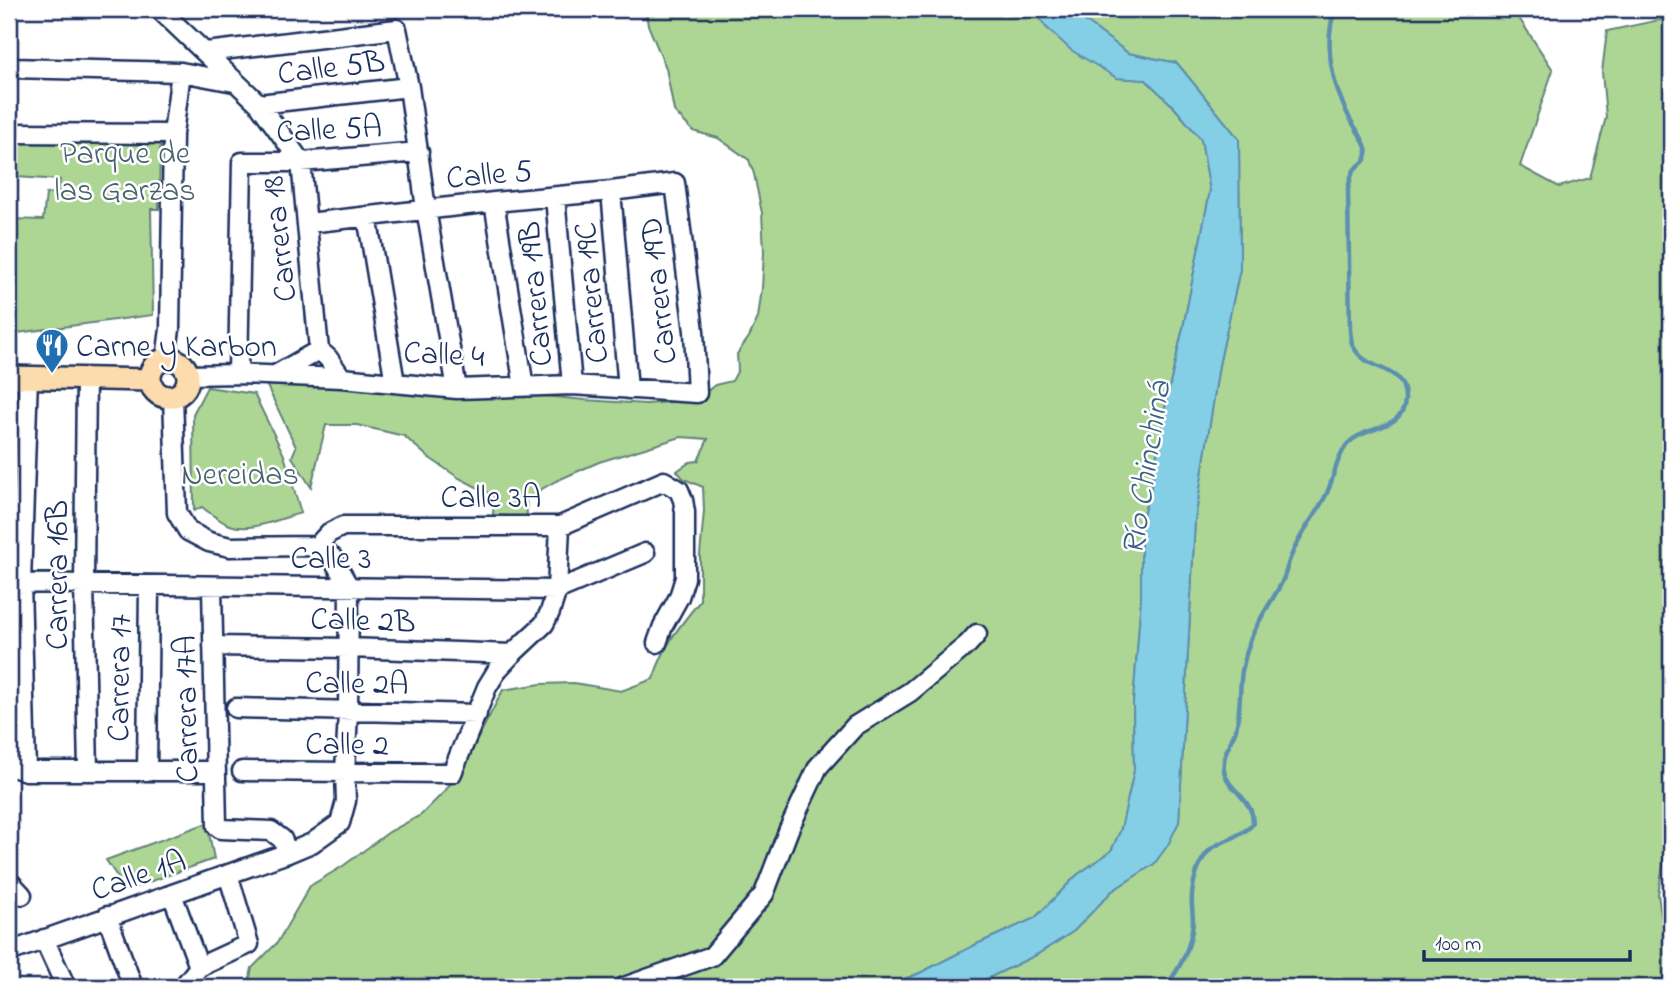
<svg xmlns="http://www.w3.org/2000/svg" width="1680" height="996" font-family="'Indie Flower',sans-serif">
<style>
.green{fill:#add694;stroke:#648279;stroke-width:2}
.water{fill:#85cfe6;stroke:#5b8fb0;stroke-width:2}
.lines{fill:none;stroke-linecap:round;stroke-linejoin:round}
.stream{stroke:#5b8fb0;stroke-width:4.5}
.minor-casing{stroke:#1b2f5e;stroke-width:23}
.major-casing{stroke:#1b2f5e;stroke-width:26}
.minor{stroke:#fff;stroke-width:18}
.major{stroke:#fcdcac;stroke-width:21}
.labels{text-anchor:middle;stroke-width:5;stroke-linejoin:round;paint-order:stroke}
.street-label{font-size:32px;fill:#1b2f5e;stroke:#fff}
.park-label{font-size:32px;fill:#47616e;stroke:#fff}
.poi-label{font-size:32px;fill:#1b2f5e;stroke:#fff;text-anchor:start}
.water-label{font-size:33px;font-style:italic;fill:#3b5f87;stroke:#fff}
</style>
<rect width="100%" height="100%" fill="#fff"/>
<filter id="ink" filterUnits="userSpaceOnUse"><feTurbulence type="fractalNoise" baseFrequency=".0143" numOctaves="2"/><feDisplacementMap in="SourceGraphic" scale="14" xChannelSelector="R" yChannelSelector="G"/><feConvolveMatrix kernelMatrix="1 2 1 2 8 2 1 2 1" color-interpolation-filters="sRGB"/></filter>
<g filter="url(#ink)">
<!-- green -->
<path class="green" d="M645 9H1034L1046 27 1117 78 1146 80 1173 106 1201 139 1210 191 1183 328 1166 402 1152 483 1141 523V598L1133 704 1134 771 1121 830 1111 851 1077 875 1035 918 977 944 920 973 884 987H248L252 968 277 943 310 886 343 866 389 832 421 815 445 791 466 761 503 690 541 684 574 683 621 691 653 679C665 644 677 629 700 601V555L704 511 703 487 684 479 677 471 690 462 698 461 708 439 681 437 599 462 556 481 526 498 527 517 493 515 494 496 459 478 428 457 404 436 357 425H326L311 487 292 457 296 447 266 384 310 383 524 394 585 400 646 404 696 400 715 385 732 381 738 370 737 354 749 337 758 318 762 288 764 252 762 213 754 174 749 160 718 138 693 131 674 111 666 68 648 25Z
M1074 9H1513L1553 70 1520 166 1559 187 1590 178 1606 117 1602 72 1607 31 1664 19 1671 29V819L1658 894 1668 962 1671 971V987H970L1036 955 1074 931 1112 891 1154 864 1179 822 1195 520 1219 365 1240 269 1239 139 1177 63 1128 53 1081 18Z
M9 136 160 140 159 209H151L153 315 9 334V219L43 220 46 194 58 192 60 180 17 177 18 158 9 157Z
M207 387 254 394 284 455 301 513C281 518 250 533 230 525 219 521 211 514 202 507L194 511 193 414Z
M207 823 214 859 126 890 106 860Z"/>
<!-- water -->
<path class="water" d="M1034 9H1074L1081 18 1128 53 1177 63 1239 139 1240 269 1219 365 1195 520 1179 822 1168 845 1154 864 1112 891 1074 931 1036 955 970 987H884L920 973 977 944 1035 918 1077 875 1111 851 1121 829 1134 771 1133 704 1141 598V523L1152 483 1166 402 1183 328 1210 191 1201 139 1173 106 1146 80 1117 78 1071 50 1046 27Z"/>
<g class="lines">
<!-- stream -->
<path class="stream" d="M1165 987C1180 969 1191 946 1193 922 1193 913 1191 904 1192 894 1193 881 1198 864 1207 853 1216 841 1240 839 1253 824 1252 821 1253 817 1252 814 1248 797 1226 787 1224 770 1222 754 1231 743 1236 729 1241 711 1239 691 1242 671 1244 661 1247 650 1250 641 1257 621 1271 603 1281 584 1286 575 1287 564 1292 554 1300 533 1316 515 1326 495 1334 479 1335 461 1346 446 1361 425 1404 432 1405 400 1406 363 1367 374 1353 346 1351 342 1351 336 1350 331L1348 189C1350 182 1350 175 1355 169 1361 163 1367 162 1367 152 1366 142 1355 128 1350 119 1332 85 1323 45 1335 9"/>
<defs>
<path id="minor" d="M159 9 259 104 301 162 319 350 328 358 342 378
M206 52 397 29 409 87 426 209 457 389
M9 68 181 72 234 82
M259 104 409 87
M9 133 173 134
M611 191 628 389
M555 197 572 385
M494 202 524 387
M367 216 395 383
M166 359 170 329 173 134 181 72
M238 374 242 162H301L419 152
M277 374 319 350
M188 375 238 374 342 378 457 389 572 385 697 393 694 331 675 183 611 191 494 202 308 223
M86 378 84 584 88 771
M173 397 177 513 188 531 209 542 230 547 317 546
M317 546 329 533 343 526H560L664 481 679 490 683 500 685 512V578L679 597 663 626 657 643
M9 583 557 590 645 553
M212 587 217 826 221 829 271 831 282 839 288 853
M213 646 349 648 512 654
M236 708 477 714
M9 766 26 771H216
M26 771 21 583 28 377
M147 771 149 585
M242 771 452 773 487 687 498 669 512 654 544 624 550 612 557 590 560 526
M9 881 22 895
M172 894 199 967
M107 916 133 987
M44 939 66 987
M9 952 288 853 312 843 340 823 346 801 345 773 348 712 349 587 332 557 317 546
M183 987 199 967 249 944 228 874
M624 987 712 956 764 894 789 829 818 767 855 726 910 692 968 644 977 634"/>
<path id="major" d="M150 378a19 19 0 1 1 38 0a19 19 0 1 1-38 0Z
M9 377 150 380"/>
</defs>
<!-- minor casing -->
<use href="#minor" class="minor-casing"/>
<!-- major casing -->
<use href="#major" class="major-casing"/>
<!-- minor -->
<use href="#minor" class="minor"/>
<!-- major -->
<use href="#major" class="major"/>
</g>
</g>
<!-- icons -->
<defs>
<symbol id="restaurant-pin" viewBox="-11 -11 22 30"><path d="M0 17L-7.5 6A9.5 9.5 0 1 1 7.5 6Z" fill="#1f6fb2" stroke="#fff"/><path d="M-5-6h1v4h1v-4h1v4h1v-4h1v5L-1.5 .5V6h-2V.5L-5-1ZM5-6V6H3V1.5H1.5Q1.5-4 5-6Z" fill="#fff"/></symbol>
</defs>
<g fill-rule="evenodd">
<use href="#restaurant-pin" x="33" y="326" width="38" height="52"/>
</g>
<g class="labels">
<!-- street labels -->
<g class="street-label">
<text transform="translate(331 66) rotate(-7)" y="11">Calle 5B</text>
<text transform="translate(329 128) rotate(-3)" y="11">Calle 5A</text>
<text transform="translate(489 173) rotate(-5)" y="11">Calle 5</text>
<text transform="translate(278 239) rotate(-96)" y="11">Carrera 18</text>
<text transform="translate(657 291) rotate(-96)" y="11">Carrera 19D</text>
<text transform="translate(590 293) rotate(-95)" y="11">Carrera 19C</text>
<text transform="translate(534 294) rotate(-95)" y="11">Carrera 19B</text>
<text transform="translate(444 353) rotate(3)" y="11">Calle 4</text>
<text x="491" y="507">Calle 3A</text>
<text x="331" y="568">Calle 3</text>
<text transform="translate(56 575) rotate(-90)" y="11">Carrera 16B</text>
<text transform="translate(363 619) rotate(2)" y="11">Calle 2B</text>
<text transform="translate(118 678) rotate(-89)" y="11">Carrera 17</text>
<text transform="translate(357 682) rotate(1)" y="11">Calle 2A</text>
<text transform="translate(185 709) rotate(-91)" y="11">Carrera 17A</text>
<text transform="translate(347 743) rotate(1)" y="11">Calle 2</text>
<text transform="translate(138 874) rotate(-19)" y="11">Calle 1A</text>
</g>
<!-- park labels -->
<g class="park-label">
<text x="125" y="163">Parque de<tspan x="125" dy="37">las Garzas</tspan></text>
<text x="240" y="484">Nereidas</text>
</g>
<!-- poi labels -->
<g class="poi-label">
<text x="76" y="356">Carne y Karbon</text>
</g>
<!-- water labels -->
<g class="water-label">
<text transform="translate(1144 468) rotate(-81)" y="12">Río Chinchiná</text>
</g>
</g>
<!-- margin -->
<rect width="1680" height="996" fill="none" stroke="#fff" stroke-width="35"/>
<rect x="18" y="18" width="1645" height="961" fill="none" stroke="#1b2f5e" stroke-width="2.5" filter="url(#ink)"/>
<!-- scale -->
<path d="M1424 950v10h206v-10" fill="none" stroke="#1b2f5e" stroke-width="3.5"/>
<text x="1435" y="950" font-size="21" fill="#1b2f5e" stroke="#ffffff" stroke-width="5" paint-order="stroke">100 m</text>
</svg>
